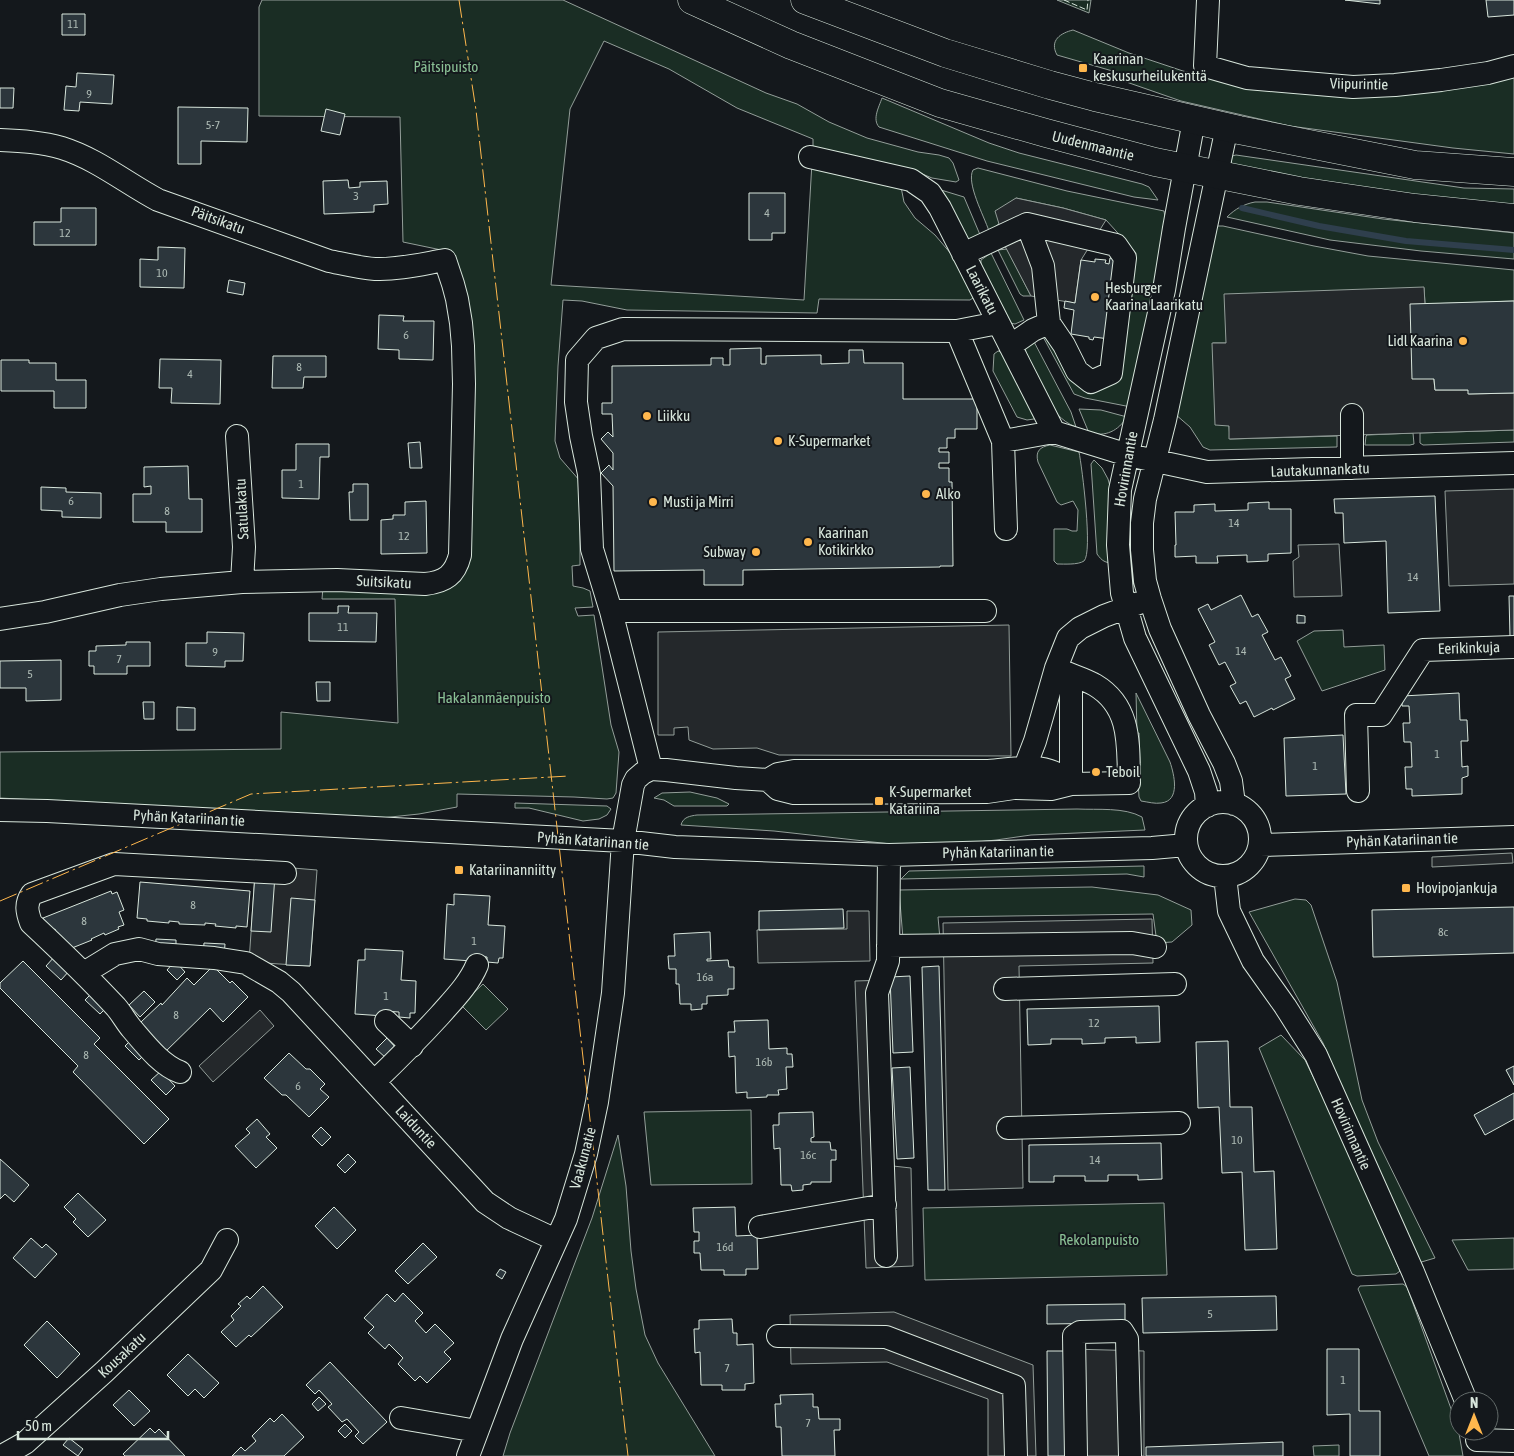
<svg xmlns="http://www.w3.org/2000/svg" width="1514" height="1456" font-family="'Asap Condensed',sans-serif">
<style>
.green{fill:#1a2d24;stroke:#939e99}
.parking{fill:#24282b;stroke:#939e99}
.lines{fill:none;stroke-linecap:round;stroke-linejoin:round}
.stream{stroke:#2f3f4d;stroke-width:6}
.building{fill:#2c363c;stroke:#d8e6dc}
.minor-casing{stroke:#d8e6dc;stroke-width:24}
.major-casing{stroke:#d8e6dc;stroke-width:29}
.minor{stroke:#14181c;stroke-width:22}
.major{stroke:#14181c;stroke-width:28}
.fence{stroke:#d8e6dc;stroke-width:1;stroke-dasharray:6 2.5;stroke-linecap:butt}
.power{stroke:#ffb74d;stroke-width:1;stroke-dasharray:18 4 2.5 4;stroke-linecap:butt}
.poi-dot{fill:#ffb74d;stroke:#14181c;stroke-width:2}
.labels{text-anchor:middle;stroke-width:4;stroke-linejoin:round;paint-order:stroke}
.number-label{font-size:12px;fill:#adbab4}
.poi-label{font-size:15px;fill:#d8e6dc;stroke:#14181c;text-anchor:start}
.park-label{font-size:15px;fill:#8ac095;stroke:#14181c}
.street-label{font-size:15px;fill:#d8e6dc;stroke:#14181c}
</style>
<rect width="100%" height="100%" fill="#14181c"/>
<!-- green -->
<path class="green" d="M262 0H563L766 93 797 104 829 122 867 138 918 152 939 155 949 158 953 163 959 180 956 182 932 178 915 171 813 152V139L737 108 669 69 604 41 570 109 551 285 804 300 812 162 900 182 904 202 915 218 935 235 958 262 976 296 970 300 819 299 817 313 627 310 582 301 563 300 558 366 555 441 560 458 580 481V565L572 566 573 586 583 588 590 591 593 607 575 608 578 616 594 615 611 725 619 752 616 793 613 798 607 799 574 797 457 794V807L419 814 381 818 0 798V752L281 749V712L398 723 395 599H322L323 587 463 569 451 252 403 242 400 117 259 116V7Z
M1057 0H1091L1089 13Z
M1073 30 1129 53 1183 71 1237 83 1514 76V154L1453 148 1290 126 1181 101 1115 78 1116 72 1057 55C1049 40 1061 33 1073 30Z
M882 98 989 143 1019 153 1142 184 1149 187 1158 200 1134 197 987 161 879 127C872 119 879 107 882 98Z
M1236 155 1464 188 1514 189V207L1347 189 1225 165 1228 157Z
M978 168 1067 191 1164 211 1167 231 1131 407 1085 398 1074 394 1041 333 1046 331 1074 378 1119 372 1136 253 1106 220 1063 208 1016 198 999 224 989 231C984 216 966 183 973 170Z
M941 190 964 197 981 237 969 239 964 236Z
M1255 202H1267L1383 219 1514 233V259L1421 251 1330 240 1227 217C1235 209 1244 204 1255 202Z
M1214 226H1223L1314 246 1368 256 1514 270V301L1425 304 1424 288 1226 343H1213L1229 426 1230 439 1337 436V447L1210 450 1203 447 1190 427 1175 414Z
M1007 249 1031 296H1023L1020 294 998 250Z
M991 253 1024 320 1015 324 1010 323 981 265V260Z
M1032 338 1071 412 1076 427C1068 424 1063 420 1057 414L1026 353 1025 346Z
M998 351 1002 352 1036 416 1034 419 1027 420 1017 417 993 371 994 354Z
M1079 409 1101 410 1127 417C1118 431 1106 437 1089 433Z
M1514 430V442L1423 445 1420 443V433Z
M1413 433 1414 444 1410 445H1365L1366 436 1367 435Z
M1050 445 1079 452C1082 467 1093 553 1084 561 1078 565 1064 564 1057 564L1054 561V529H1067L1072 531H1077L1078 510 1073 501 1061 505 1057 502 1038 462C1035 451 1040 447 1050 445Z
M1094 460 1102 468 1108 479 1111 490 1114 563C1105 563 1102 561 1097 554L1091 464Z
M1343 630 1344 647 1384 645 1385 670 1322 691 1297 641 1314 631Z
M1136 693 1170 762C1174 774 1181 801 1161 803 1155 804 1148 802 1141 801L1139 797 1137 764 1140 763 1139 733H1137Z
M690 792 717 798 729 804 727 806H674L664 800 654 798 662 793Z
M515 803 607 806 611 809 607 815 599 819 583 821 529 808H515Z
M1077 809C1098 810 1124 807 1142 817L1145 830 1031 835 996 840 949 845H900L774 831 681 825C683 817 690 816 697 815Z
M1144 866V877L1127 874 901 879 909 871Z
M1092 887 1158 895 1191 910 1192 925 1172 942 1157 943 1153 914 938 917 940 939H903L899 890Z
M1295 899 1306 900 1311 905 1337 982 1362 1100 1378 1142 1435 1258 1418 1263 1323 1043 1249 912Z
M483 984 508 1009 486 1030 461 1005Z
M1281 1035 1305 1060 1338 1128 1400 1271 1396 1274 1357 1276 1352 1274 1259 1048Z
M751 1110 752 1184 651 1185 644 1112Z
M618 1135 626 1186 631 1251 636 1289 645 1335 658 1363 715 1456H503L510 1433 592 1218Z
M1164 1203 1167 1275 925 1280 923 1208Z
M1514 1238V1269L1468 1270 1452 1240Z
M1403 1284 1407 1287 1458 1428 1463 1456H1429L1358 1289 1360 1286Z
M1339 1445V1456H1314L1313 1446Z"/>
<!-- parking -->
<path class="parking" d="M1016 198 1063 208 1106 220 1081 260 1075 303 1031 296 995 227 999 224 995 211Z
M1424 287 1425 304 1435 390H1468L1469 394 1514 393V430L1229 439V426L1215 425 1212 343H1226L1224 294Z
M1514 489V584L1449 586 1445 491Z
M1339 544 1342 596 1294 597 1293 561 1299 557 1298 545Z
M1009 625 1011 756 779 755 757 748 713 749 689 740 688 727 674 728V735H658V632Z
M1512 853 1513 863 1432 867V857Z
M293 868 317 870 310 966 249 962 255 874Z
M847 911H869L870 961 758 963 757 930 847 929Z
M1152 919 1153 963 1019 966 1023 1188 948 1190 943 923Z
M888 980 893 1166 911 1168 913 1266 866 1268 855 981Z
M260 1010 274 1026 213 1082 199 1066Z
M894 1312 1033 1365 1036 1456H988V1399L887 1362 791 1364 790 1315Z
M1071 1349 1144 1351V1456H1071Z"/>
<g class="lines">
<!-- stream -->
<path class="stream" d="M1242 208 1319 226 1406 241 1514 250"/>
</g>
<!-- building -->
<path class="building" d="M1345 0H1380V4Z
M1486 0H1514V15L1488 17Z
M62 14H85V35H62Z
M77 73 114 75 112 104 80 102 79 111 64 110 66 86 76 87Z
M0 88H14L13 108H0Z
M178 107 248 108 247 142 201 141V164H178Z
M326 109 345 114 340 135 321 131Z
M348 180 349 188 360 187V182L387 181 388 204 374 205V212L324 214 323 181Z
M749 193H785V233H772V240H749Z
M61 208H96V245H34V222H61Z
M158 247 185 248 184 288 140 287V259L158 260Z
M1110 258 1117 259 1109 339 1094 337 1093 340 1089 339V337L1071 334 1074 310 1064 308 1065 301 1075 303 1081 260 1095 262V259L1106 260 1105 263 1109 264Z
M229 280 245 283 243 295 227 292Z
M1514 301V393L1468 394V390H1435L1434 379H1412L1410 304Z
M379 315 404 316 403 321H434L433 360 399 359V350L378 349Z
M761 348V364H766V356L821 355V364L849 363V350H863L864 363H903V399H977V429H955V438H947V448H939V452H949V463H939V468H949V482H952L953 566H940V567L743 570V585H704V570L614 571 613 486 601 473 609 465 613 470V453L601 439 608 432 613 437 612 414H602V403H612V366L711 365V358H723V365H730V349Z
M273 356H326V377H304L303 388H272Z
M160 359 221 360 220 404 171 403 172 388H159Z
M1 360H29V363H56V380H86V408H54V391H1Z
M420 442 422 468H410L408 443Z
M296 444H329V457H320L319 499 282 498V470H296Z
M188 466 189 499H202V532H166V522H133V494H151V486L144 487V467Z
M353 484H368V520H350L349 492H353Z
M41 487 66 488V492L101 493V518L62 517V511L41 510Z
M1435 496 1440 611 1388 613 1386 541 1344 543 1343 513H1335L1334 499Z
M426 501 427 553 381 554V520L393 519V515H405V502Z
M1269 502V509H1291V553L1268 554V561L1247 562V555L1217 556 1218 563H1196V556L1175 557V545H1176L1175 512H1194V505L1215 504V511L1248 510V503Z
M1241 595 1252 617 1258 614 1268 632 1262 635 1275 660 1281 657 1291 676 1285 679 1295 699 1273 710 1272 708 1254 717 1246 701 1240 704 1230 686 1236 683 1225 662 1219 665 1209 645 1215 642 1198 609 1208 604 1211 610Z
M1509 596H1514V637H1510Z
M338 606H349L348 613H377L376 642 309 641V613H338Z
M1297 615 1305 616V623H1297Z
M207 632 244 633 243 661H225V667L186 666V643H207Z
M126 642H150V666H127V674H94V666H89V651H96V646L126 645Z
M61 660V700L26 701V688H0V661Z
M316 682H330V701H317Z
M1459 693 1460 720H1467L1468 741H1461L1462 767 1468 766V776L1462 778V794L1412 796V789H1406L1405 767H1412L1411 742H1404L1403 723H1410L1409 706H1402V696Z
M143 702H154V719H144Z
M177 707 195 708V730H177Z
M1343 735 1346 794 1286 796 1284 738Z
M255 874 275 875 271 932 251 931Z
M140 882 250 891 247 927 236 926V928L215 926 216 924 205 923V925L179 924V922L169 921V923L147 921V919L137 918Z
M111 891 112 894 117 892 124 910 119 912 124 925 118 927 119 929 105 935 104 933 91 939 92 940 72 948 63 949 55 929 49 932 43 918Z
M454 894 490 896 488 925 505 926 503 958H499L498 963 487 962V957L472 956V961L444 959 447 904 454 905Z
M291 898 315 900 310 966 286 965Z
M1514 907V953L1373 957 1372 910Z
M843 909 844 928 759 930V911Z
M710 932 711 959H707V961L728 960 729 967H734V989H728V995L707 996V1004H702V1009L691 1010V1004H680L679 984H676V969H669L668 956H675L674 934Z
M156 939 176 940V952L155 951Z
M204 943 225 944 224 957 203 955Z
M365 949 403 951 401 980 416 981 415 1013H410V1018L399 1017V1012L384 1011V1016L355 1014 358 960H365Z
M55 956 70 970 61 980 46 966Z
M23 961 100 1038 94 1044 169 1119 144 1144 73 1072 78 1066 0 988V983Z
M175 961 185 972 177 980 167 970Z
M213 966 230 983 232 981 248 997 223 1022 210 1008 161 1056 136 1030 143 1024 141 1022 161 1003 162 1005 187 978 194 985Z
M939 966 945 1190H928L922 967Z
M910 976 913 1052 893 1053 890 977Z
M94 991 109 1005 100 1014 85 1000Z
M144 991 155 1002 140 1017 129 1005Z
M1159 1006 1160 1042 1136 1043V1037L1105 1038V1043L1082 1044V1039H1051V1044L1028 1045 1027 1009Z
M768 1020 769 1049 787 1048V1054H792L793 1067H786L787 1089 778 1090 779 1095H767V1097L747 1098V1092L736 1093 735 1056 729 1057 728 1032H735L734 1021Z
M134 1037 148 1051 139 1060 125 1046Z
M387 1038 396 1048 386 1058 376 1049Z
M1228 1041 1230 1107H1252L1254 1172 1274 1171 1277 1249 1245 1250 1242 1172 1222 1173 1219 1107 1198 1108 1196 1042Z
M289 1053 306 1069H310L325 1084 320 1089 329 1097 309 1117 286 1095H282L264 1078Z
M1514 1066V1085L1506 1070Z
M910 1067 914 1158 897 1159 892 1068Z
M161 1071 175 1086 166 1095 151 1080Z
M1514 1093V1119L1485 1135 1474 1115Z
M813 1112 814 1137 811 1138V1142H830L831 1150H836V1160H831V1182H811V1184L803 1185V1190L792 1191 791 1185H781L780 1148 774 1149 773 1125H779V1113Z
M257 1119 270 1134 266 1137 277 1148 256 1168 235 1146 250 1133 246 1129Z
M321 1127 331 1137 322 1146 312 1136Z
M1161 1143 1162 1179 1138 1180V1175H1108V1181H1085V1176H1054V1182H1029V1145Z
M348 1154 356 1162 345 1173 337 1165Z
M0 1159 29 1185 14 1202 5 1194 0 1199Z
M78 1193 106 1220 88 1237 73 1222 76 1219 64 1207Z
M334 1207 356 1230 337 1249 315 1226Z
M735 1207 736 1236 757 1235 758 1269H746V1275H724V1270H701L700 1253H694V1241H699V1232H694L693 1208Z
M31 1238 42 1248 46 1244 57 1254 35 1278 13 1258Z
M423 1243 437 1257 408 1284 395 1271Z
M500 1269 506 1272 502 1279 496 1275Z
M263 1286 283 1307 251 1337 249 1335 236 1347 221 1332 234 1320 231 1316 241 1306 238 1304 247 1296 250 1299Z
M403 1293 423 1313 415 1321 426 1333 435 1324 454 1343 444 1352 451 1359 427 1383 420 1376 415 1381 398 1364 403 1358 389 1344 385 1349 368 1333 374 1327 364 1318 387 1294 395 1302Z
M1276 1296 1277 1330 1143 1333 1142 1298Z
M1125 1304V1323L1047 1324V1305Z
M732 1319 733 1333H737V1345L753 1344 754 1383 745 1384V1390H722V1385H701L700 1352 695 1353 694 1329H699V1320Z
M47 1321 80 1354 57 1378 24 1345Z
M1327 1349H1359V1411H1380V1456H1350V1414L1327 1415Z
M1047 1351H1067L1068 1456H1048Z
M188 1354 219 1383 204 1398 195 1389 188 1396 167 1375Z
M330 1362 387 1422 363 1444 355 1436 359 1432 347 1419 342 1422 328 1407 332 1404 319 1390 315 1394 306 1385Z
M129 1390 150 1411 134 1426 113 1405Z
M813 1394V1407H818L819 1419H840V1430H834L835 1456H782L781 1427H776L775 1404H781L780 1395Z
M319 1397 326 1404 318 1411 312 1404Z
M282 1414 304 1437 284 1456H232L241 1447 245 1451 256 1441 252 1436 270 1418 274 1422Z
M345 1424 352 1431 345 1438 338 1431Z
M150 1428 155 1433 159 1429 185 1456H125L123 1454Z
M69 1438 83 1449 78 1456 63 1445Z
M1283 1442V1456H1146V1447Z"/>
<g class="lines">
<defs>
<path id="minor" d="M1208 0 1205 66 1247 78 1353 87 1395 85 1441 80 1488 73 1514 66
M1194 120 1174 228 1164 290 1120 490 1118 545 1122 593 1135 638 1199 771 1206 792 1207 806
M1227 127 1165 420 1145 499 1142 523V550L1145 581 1150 599 1160 629 1199 715 1224 763 1231 781 1234 804
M0 140C21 141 42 142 62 148 97 159 126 183 158 200L329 261C344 264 360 268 375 269 398 270 422 264 445 260L453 284 457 299 461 323 463 346 464 384 460 555C455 575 445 582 425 584L337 580 242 582 161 589 120 595 45 612 0 619
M810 157 911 180 930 193 940 208 1054 432 1128 455 1207 472 1514 463
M1027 224 1116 245 1125 258 1111 373 1091 382 1077 371 1064 345 1049 323
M963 254 1027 224 1043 266 1049 323 1033 330 1010 346
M957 331 1003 441 1006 529
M237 436 244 547 242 582
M1003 441 1054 432
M1352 468V415
M611 611 592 549 589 474 581 436 576 402 577 360 596 338 623 329 957 331 998 323
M1071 676V784
M651 769 611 611H985
M768 780 778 789 794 793 987 792 1014 788 1051 789 1071 784 1129 783C1128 746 1132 707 1095 685 1083 678 1069 675 1056 668
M1021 780 1025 767 1035 741 1056 668 1068 638 1080 628 1104 616 1139 603
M1358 791 1356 715H1381L1423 650 1514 647
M1186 839a37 37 0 1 1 74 0a37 37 0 1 1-74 0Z
M0 810 47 811 623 841 675 847 889 855 1152 848 1186 845
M1260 845 1514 837
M1225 876 1229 911 1253 961 1285 1006 1316 1055 1413 1272 1466 1401
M888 946 1132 943 1155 947
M84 973 115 954 139 949 158 954 214 958 246 963 279 982 291 992 485 1202 509 1218 556 1240
M1005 989 1175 984
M386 1021 412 1046
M180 1072C161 1065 145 1044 132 1029 126 1022 122 1014 116 1007 89 978 60 950 31 923 27 912 25 904 32 894L114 864 285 873
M374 1082C397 1060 419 1038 440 1015 454 999 469 984 477 965
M1008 1128 1179 1123
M760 1227 885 1205
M886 1256 877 993 888 961 889 855
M778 1336 886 1337 1014 1386 1016 1456
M401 1418 477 1431
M1477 1440 1514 1441
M2 1456 25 1443 104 1372 211 1270 227 1240
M468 1456 512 1339 566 1219 586 1154 597 1102 613 993 623 841 633 785 636 779 643 773 651 769 666 770 736 778 768 780 778 774 794 771H988C1018 769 1047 760 1071 784
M1076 1456 1074 1336 1080 1332 1122 1331 1127 1339 1130 1456"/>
<path id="major" d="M692 0 791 45 940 103 1046 133 1155 162 1299 191 1415 208 1514 218
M805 0 945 53 1050 85 1095 97 1239 130 1415 165 1514 172"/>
</defs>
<!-- minor casing -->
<use href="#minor" class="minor-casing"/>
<!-- major casing -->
<use href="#major" class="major-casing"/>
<!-- minor -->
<use href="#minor" class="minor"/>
<!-- major -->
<use href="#major" class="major"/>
<!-- fence -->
<path class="fence" d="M1064 0 1087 10 1088 0"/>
<!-- power -->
<path class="power" d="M459 0 476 110 628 1456
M0 901 251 794 569 776"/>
</g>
<!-- markers -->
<g class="poi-dot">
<rect x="1078" y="63" width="10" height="10" rx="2.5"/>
<circle cx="1095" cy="297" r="5"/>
<circle cx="1463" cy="341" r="5"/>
<circle cx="647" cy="416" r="5"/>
<circle cx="778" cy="441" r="5"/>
<circle cx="926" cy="494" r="5"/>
<circle cx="653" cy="502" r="5"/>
<circle cx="808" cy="542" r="5"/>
<circle cx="756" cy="552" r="5"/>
<circle cx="1096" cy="772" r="5"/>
<rect x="874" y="796" width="10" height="10" rx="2.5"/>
<rect x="454" y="865" width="10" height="10" rx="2.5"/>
<rect x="1401" y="883" width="10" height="10" rx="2.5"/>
</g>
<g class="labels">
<!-- number labels -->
<g class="number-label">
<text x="73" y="28">11</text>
<text x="89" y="98">9</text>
<text x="213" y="129">5-7</text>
<text x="356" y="200">3</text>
<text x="767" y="217">4</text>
<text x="65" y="237">12</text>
<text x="162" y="277">10</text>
<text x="406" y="339">6</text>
<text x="299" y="371">8</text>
<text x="190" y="378">4</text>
<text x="301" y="488">1</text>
<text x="71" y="505">6</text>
<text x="167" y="515">8</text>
<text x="1234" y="527">14</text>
<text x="404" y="540">12</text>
<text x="1413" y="581">14</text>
<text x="343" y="631">11</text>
<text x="1241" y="655">14</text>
<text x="215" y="656">9</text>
<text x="119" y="663">7</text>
<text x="30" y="678">5</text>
<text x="1437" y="758">1</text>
<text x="1315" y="770">1</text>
<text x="193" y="909">8</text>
<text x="84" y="925">8</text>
<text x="1443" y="936">8c</text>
<text x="474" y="945">1</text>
<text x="705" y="981">16a</text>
<text x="386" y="1000">1</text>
<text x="176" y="1019">8</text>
<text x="1094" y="1027">12</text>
<text x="86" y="1059">8</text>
<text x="764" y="1066">16b</text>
<text x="298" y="1090">6</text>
<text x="1237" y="1144">10</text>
<text x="808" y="1159">16c</text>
<text x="1095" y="1164">14</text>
<text x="725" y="1251">16d</text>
<text x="1210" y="1318">5</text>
<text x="727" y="1372">7</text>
<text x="1343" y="1384">1</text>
<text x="808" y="1427">7</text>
</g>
<!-- poi labels -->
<g class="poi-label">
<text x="1093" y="64">Kaarinan<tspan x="1093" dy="17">keskusurheilukenttä</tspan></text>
<text x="1105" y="293">Hesburger<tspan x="1105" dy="17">Kaarina Laarikatu</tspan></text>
<text x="1453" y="346" text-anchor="end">Lidl Kaarina</text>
<text x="657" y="421">Liikku</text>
<text x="788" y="446">K-Supermarket</text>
<text x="936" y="499">Alko</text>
<text x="663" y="507">Musti ja Mirri</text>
<text x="818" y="538">Kaarinan<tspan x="818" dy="17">Kotikirkko</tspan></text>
<text x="746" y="557" text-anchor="end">Subway</text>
<text x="1106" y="777">Teboil</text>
<text x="889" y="797">K-Supermarket<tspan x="889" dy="17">Katariina</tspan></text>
<text x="469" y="875">Katariinanniitty</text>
<text x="1416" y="893">Hovipojankuja</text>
</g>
<!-- park labels -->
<g class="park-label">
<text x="446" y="72">Päitsipuisto</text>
<text x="494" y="703">Hakalanmäenpuisto</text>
<text x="1099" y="1245">Rekolanpuisto</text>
</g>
<!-- street labels -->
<g class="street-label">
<text transform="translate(1359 84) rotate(1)" y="5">Viipurintie</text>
<text transform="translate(1093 146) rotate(14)" y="5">Uudenmaantie</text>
<text transform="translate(218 220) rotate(20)" y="5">Päitsikatu</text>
<text transform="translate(982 290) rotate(63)" y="5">Laarikatu</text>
<text transform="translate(1126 469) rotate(-80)" y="5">Hovirinnantie</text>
<text transform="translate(1320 470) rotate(-2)" y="5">Lautakunnankatu</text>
<text transform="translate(242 509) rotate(-93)" y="5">Satulakatu</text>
<text transform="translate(384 582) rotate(3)" y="5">Suitsikatu</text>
<text transform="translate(1469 648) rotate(-2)" y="5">Eerikinkuja</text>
<text transform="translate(189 818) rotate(3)" y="5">Pyhän Katariinan tie</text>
<text transform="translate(1402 840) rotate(-2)" y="5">Pyhän Katariinan tie</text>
<text transform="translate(593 841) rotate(4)" y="5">Pyhän Katariinan tie</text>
<text transform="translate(998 852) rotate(-1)" y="5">Pyhän Katariinan tie</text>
<text transform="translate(416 1127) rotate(47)" y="5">Laiduntie</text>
<text transform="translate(1351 1134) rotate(66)" y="5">Hovirinnantie</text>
<text transform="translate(583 1158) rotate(-75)" y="5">Vaakunatie</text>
<text transform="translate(122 1355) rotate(-43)" y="5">Kousakatu</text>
</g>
</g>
<!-- north arrow -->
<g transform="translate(1474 1416)"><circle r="24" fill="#14181c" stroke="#626a69"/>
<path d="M0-4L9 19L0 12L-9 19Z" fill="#ffb74d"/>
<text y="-8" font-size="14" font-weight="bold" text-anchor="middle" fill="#d8e6dc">N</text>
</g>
<!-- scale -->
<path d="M18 1431v8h150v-8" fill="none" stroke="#d8e6dc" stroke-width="2.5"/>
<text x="25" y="1431" font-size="15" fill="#d8e6dc" stroke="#14181c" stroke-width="4" paint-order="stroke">50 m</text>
</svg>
